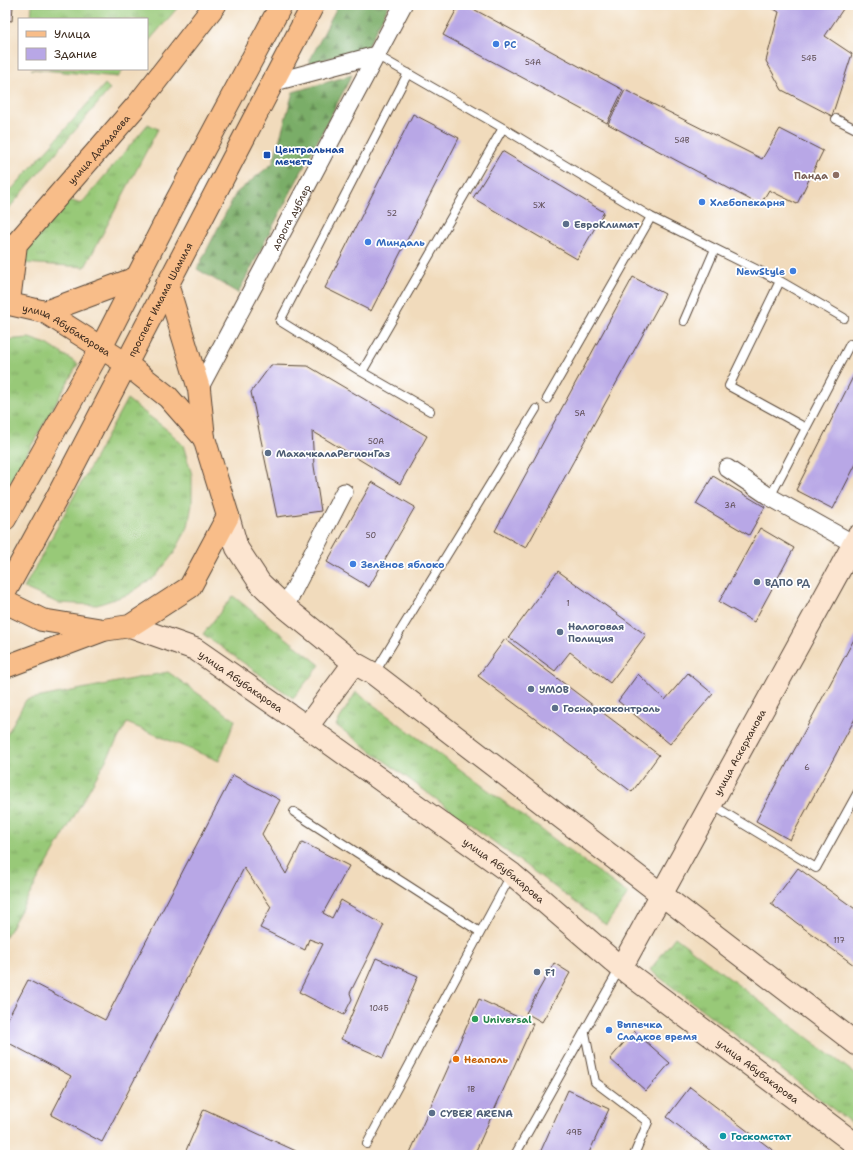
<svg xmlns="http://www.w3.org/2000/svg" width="863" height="1160" font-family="'Shantell Sans',sans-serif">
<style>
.grass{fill:url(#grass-tufts);stroke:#6a7a4b}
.forest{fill:url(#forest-firs);stroke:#5a6c43}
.building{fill:#b8a7e6}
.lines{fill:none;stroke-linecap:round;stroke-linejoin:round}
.service-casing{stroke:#564536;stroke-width:10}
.minor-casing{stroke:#564536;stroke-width:19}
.secondary-casing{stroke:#564536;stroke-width:24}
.primary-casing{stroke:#564536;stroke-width:24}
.service{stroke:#fff;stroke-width:8}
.minor{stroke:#fff;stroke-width:17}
.secondary{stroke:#fce5d0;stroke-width:22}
.primary{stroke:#f8bd89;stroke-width:22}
.shop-dot{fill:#3f7fe0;stroke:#fff;stroke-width:1.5}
.transit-dot{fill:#1a4fb4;stroke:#fff;stroke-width:1.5}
.education-dot{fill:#8d6e63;stroke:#fff;stroke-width:1.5}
.service-dot{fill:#5c6f8a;stroke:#fff;stroke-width:1.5}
.leisure-dot{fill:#2e9e5b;stroke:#fff;stroke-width:1.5}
.food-dot{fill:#e8710a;stroke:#fff;stroke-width:1.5}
.culture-dot{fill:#0f9aa8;stroke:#fff;stroke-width:1.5}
.labels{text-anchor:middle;stroke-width:3.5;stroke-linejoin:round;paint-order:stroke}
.number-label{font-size:8px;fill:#5a4950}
.shop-label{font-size:10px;font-weight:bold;fill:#366cbe;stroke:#fff;text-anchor:start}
.street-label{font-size:10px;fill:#3b2a1e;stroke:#fff}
.transit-label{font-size:10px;font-weight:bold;fill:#164399;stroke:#fff;text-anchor:start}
.education-label{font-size:10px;font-weight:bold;fill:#785e54;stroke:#fff;text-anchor:end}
.service-label{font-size:10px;font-weight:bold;fill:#4e5e75;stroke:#fff;text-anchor:start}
.leisure-label{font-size:10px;font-weight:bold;fill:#27864d;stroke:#fff;text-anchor:start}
.food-label{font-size:10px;font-weight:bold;fill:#c56008;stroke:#fff;text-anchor:start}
.culture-label{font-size:10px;font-weight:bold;fill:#0d838f;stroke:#fff;text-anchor:start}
</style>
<defs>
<pattern id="grass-tufts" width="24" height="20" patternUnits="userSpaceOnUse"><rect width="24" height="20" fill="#98c978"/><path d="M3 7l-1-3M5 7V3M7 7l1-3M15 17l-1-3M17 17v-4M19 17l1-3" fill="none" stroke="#7da362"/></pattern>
<pattern id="forest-firs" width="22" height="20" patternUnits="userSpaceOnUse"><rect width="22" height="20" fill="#7aad68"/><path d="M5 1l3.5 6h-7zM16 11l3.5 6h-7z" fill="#658d55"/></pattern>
</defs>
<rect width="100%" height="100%" fill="#fff"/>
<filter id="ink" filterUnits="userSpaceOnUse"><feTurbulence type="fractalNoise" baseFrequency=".025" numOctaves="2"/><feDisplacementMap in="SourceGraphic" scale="8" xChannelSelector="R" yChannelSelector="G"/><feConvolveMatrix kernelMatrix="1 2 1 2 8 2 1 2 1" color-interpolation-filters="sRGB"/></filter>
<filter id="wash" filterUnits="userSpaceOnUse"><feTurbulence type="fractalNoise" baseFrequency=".012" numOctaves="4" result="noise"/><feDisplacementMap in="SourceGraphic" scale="16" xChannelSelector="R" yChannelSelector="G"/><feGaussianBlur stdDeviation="0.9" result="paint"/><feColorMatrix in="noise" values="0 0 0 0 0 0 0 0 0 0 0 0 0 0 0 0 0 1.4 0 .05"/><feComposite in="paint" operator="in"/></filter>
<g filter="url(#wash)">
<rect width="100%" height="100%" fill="#f1dbbc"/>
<!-- grass -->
<path class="grass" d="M32 5H180L147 43V19H31Z
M31 69H124L118 77Z
M105 84 110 89 5 213V197Z
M148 124 158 129 85 267 23 263 28 243 66 199 81 204Z
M29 338 47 344 78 364 5 492V340Z
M127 399 170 432 183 445 192 475V504L188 527 174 553 156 576 129 594 97 605 58 603 24 588Z
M233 596 320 665 293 698 203 634Z
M168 672 235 720 219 761 127 723 5 938V738L26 700Z
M356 692 628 894 606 925 336 725Z
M675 937 858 1076V1128L650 970Z"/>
<!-- forest -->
<path class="forest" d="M338 5H389L367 47 308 64Z
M352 75 238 293 197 269 236 193 273 163 293 92Z"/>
<g id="blocks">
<!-- building -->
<path class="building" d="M5 5H13L12 21 5 20Z
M459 5H466L623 90 607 123 443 35Z
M767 5H842L843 9 825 36 852 54 832 116 782 90 766 61 779 12Z
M625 90 762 159 780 129 823 151 797 204 769 190 760 205 608 124Z
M413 114 459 138 371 311 325 288Z
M502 151 604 212 577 259 473 198Z
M633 277 665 294 526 548 495 531Z
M271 365 308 366 427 436 400 484 312 431 314 466 321 511 277 517 251 392Z
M858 367V460L833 509 796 490Z
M713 476 765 507 749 535 696 504Z
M372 482 415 507 369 587 327 562Z
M760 528 794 548 754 622 719 602Z
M558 571 646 635 610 683 570 652 555 671 509 637Z
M858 632V713L790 840 756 821Z
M505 639 659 755 632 792 478 676Z
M688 673 713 694 670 744 618 701 638 674 665 700Z
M233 775 280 800 262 834 286 874 302 842 349 866 323 913 332 918 341 900 384 925 350 993 352 999 344 1015 299 992 323 944 309 939 305 950 260 928 271 907 244 868 102 1142 51 1115 71 1076 5 1041V1024L28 980 105 1020Z
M798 868 858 911V968L771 904Z
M376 958 418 976 383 1058 341 1039Z
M554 963 570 973 542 1022 526 1013Z
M479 999 533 1024 474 1155H409Z
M634 1031 670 1063 646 1091 610 1059Z
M690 1087 779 1155H716L667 1117Z
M568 1090 609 1109 588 1155H539Z
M204 1109 296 1151 294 1155H184Z"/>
</g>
</g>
<g filter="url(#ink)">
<use href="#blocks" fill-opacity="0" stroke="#564536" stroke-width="1"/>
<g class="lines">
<defs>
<path id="service" d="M376 55 503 128 651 217 780 281 729 386 806 428 770 497
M836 119 858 130
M780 281 844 318
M684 321 715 249
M362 372 280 321 408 73
M547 399 651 217
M430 411 362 372 503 128
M806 428 850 344
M374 674 536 409
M712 805 816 868 858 792
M294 812 480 932
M585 1033 595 1082 648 1122 634 1155
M367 1144 511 875
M515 1155 620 968"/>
<g id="minor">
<path d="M271 83 376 55"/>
<path id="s1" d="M199 389 403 5"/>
<path d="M727 468 770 497 854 544"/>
<path d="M285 607 344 492"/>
</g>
<g id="secondary">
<path d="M228 516 237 548 260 583 285 607 354 663 374 674 858 1045"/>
<path id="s2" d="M130 626 195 649 307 727 512 874 621 968 858 1146"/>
<path d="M307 727 354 663"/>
<path id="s3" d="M621 968 858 536"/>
</g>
<g id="primary">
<path d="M167 284 199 389 204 438"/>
<path id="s4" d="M9 302 16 244 138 104 215 5"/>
<path id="s5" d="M5 303 45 312 125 363 168 397 204 438 228 516 190 587 130 626 103 630 42 620 5 602"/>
<path d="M45 312 136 278"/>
<path d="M5 519 101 348 173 207 281 5"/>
<path id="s6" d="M5 592 55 501 313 5"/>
<path d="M5 667 101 631"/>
</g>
</defs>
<!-- service casing -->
<use href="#service" class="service-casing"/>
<!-- minor casing -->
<use href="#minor" class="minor-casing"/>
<!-- secondary casing -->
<use href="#secondary" class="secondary-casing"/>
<!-- primary casing -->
<use href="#primary" class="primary-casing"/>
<!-- service -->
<use href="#service" class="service"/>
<!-- minor -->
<use href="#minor" class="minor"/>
<!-- secondary -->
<use href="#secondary" class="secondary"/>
<!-- primary -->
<use href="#primary" class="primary"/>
</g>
</g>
<!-- markers -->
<g class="shop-dot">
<circle cx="496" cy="44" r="4"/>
<circle cx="702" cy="202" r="4"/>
<circle cx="368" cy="242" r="4"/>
<circle cx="793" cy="271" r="4"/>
<circle cx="353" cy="564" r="4"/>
<circle cx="609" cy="1030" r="4"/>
</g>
<rect class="transit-dot" x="263" y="151" width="8" height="8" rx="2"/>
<circle class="education-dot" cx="836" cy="175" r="4"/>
<g class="service-dot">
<circle cx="566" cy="224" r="4"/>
<circle cx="268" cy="453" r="4"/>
<circle cx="757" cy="582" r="4"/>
<circle cx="560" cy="632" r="4"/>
<circle cx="531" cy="689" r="4"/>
<circle cx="555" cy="708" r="4"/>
<circle cx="537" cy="972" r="4"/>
<circle cx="432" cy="1113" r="4"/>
</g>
<circle class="leisure-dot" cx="475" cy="1019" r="4"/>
<circle class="food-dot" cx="456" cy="1059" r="4"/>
<circle class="culture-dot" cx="723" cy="1136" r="4"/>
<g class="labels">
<!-- number labels -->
<g class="number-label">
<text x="809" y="61">54Б</text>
<text x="533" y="65">54А</text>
<text x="682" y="143">54В</text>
<text x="539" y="208">5Ж</text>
<text x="392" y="216">52</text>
<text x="580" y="416">5А</text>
<text x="376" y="444">50А</text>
<text x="730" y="508">3А</text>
<text x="371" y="538">50</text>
<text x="568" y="606">1</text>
<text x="807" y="770">6</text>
<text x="839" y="943">117</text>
<text x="379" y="1011">104Б</text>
<text x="471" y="1092">1В</text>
<text x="574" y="1135">49Б</text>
</g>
<!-- shop labels -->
<g class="shop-label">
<text x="504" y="48">РС</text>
<text x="710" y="206">Хлебопекарня</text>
<text x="376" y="246">Миндаль</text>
<text x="785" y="275" text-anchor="end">NewStyle</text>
<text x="361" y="568">Зелёное яблоко</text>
<text x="617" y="1028">Выпечка<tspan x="617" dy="12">Сладкое время</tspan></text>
</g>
<!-- street labels -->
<g class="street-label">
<text dy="4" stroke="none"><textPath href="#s4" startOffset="184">улица Дахадаева</textPath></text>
<text dy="4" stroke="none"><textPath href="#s1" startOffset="195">дорога дублер</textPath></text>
<text dy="4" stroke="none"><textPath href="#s6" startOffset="331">проспект Имама Шамиля</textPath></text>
<text dy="4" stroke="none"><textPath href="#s5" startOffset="68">улица Абубакарова</textPath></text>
<text dy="4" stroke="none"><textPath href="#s2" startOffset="125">улица Абубакарова</textPath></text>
<text dy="4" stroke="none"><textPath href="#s3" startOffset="246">улица Аскерханова</textPath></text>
<text dy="4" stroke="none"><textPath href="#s2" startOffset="449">улица Абубакарова</textPath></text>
<text dy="4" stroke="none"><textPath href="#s2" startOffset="773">улица Абубакарова</textPath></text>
</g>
<!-- transit labels -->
<g class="transit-label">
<text x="275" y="153">Центральная<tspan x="275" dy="12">мечеть</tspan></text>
</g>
<!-- education labels -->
<g class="education-label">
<text x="828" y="179">Панда</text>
</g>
<!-- service labels -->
<g class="service-label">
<text x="574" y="228">ЕвроКлимат</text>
<text x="276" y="457">МахачкалаРегионГаз</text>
<text x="765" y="586">ВДПО РД</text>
<text x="568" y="630">Налоговая<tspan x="568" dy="12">Полиция</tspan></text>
<text x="539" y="693">УМОВ</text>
<text x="563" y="712">Госнаркоконтроль</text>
<text x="545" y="976">F1</text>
<text x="440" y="1117">CYBER ARENA</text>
</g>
<!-- leisure labels -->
<g class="leisure-label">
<text x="483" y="1023">Universal</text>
</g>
<!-- food labels -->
<g class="food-label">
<text x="464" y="1063">Неаполь</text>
</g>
<!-- culture labels -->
<g class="culture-label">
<text x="731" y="1140">Госкомстат</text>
</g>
</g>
<!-- margin -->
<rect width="863" height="1160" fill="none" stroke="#fff" stroke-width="20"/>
<!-- legend -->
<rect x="18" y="18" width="130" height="52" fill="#ffffff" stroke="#b1aaa5"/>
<rect x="26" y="31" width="20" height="6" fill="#f8bd89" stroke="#b1aaa5"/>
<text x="54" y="38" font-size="12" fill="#3b2a1e">Улица</text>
<rect x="26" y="48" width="20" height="12" fill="#b8a7e6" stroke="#b1aaa5"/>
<text x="54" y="58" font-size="12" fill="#3b2a1e">Здание</text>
</svg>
